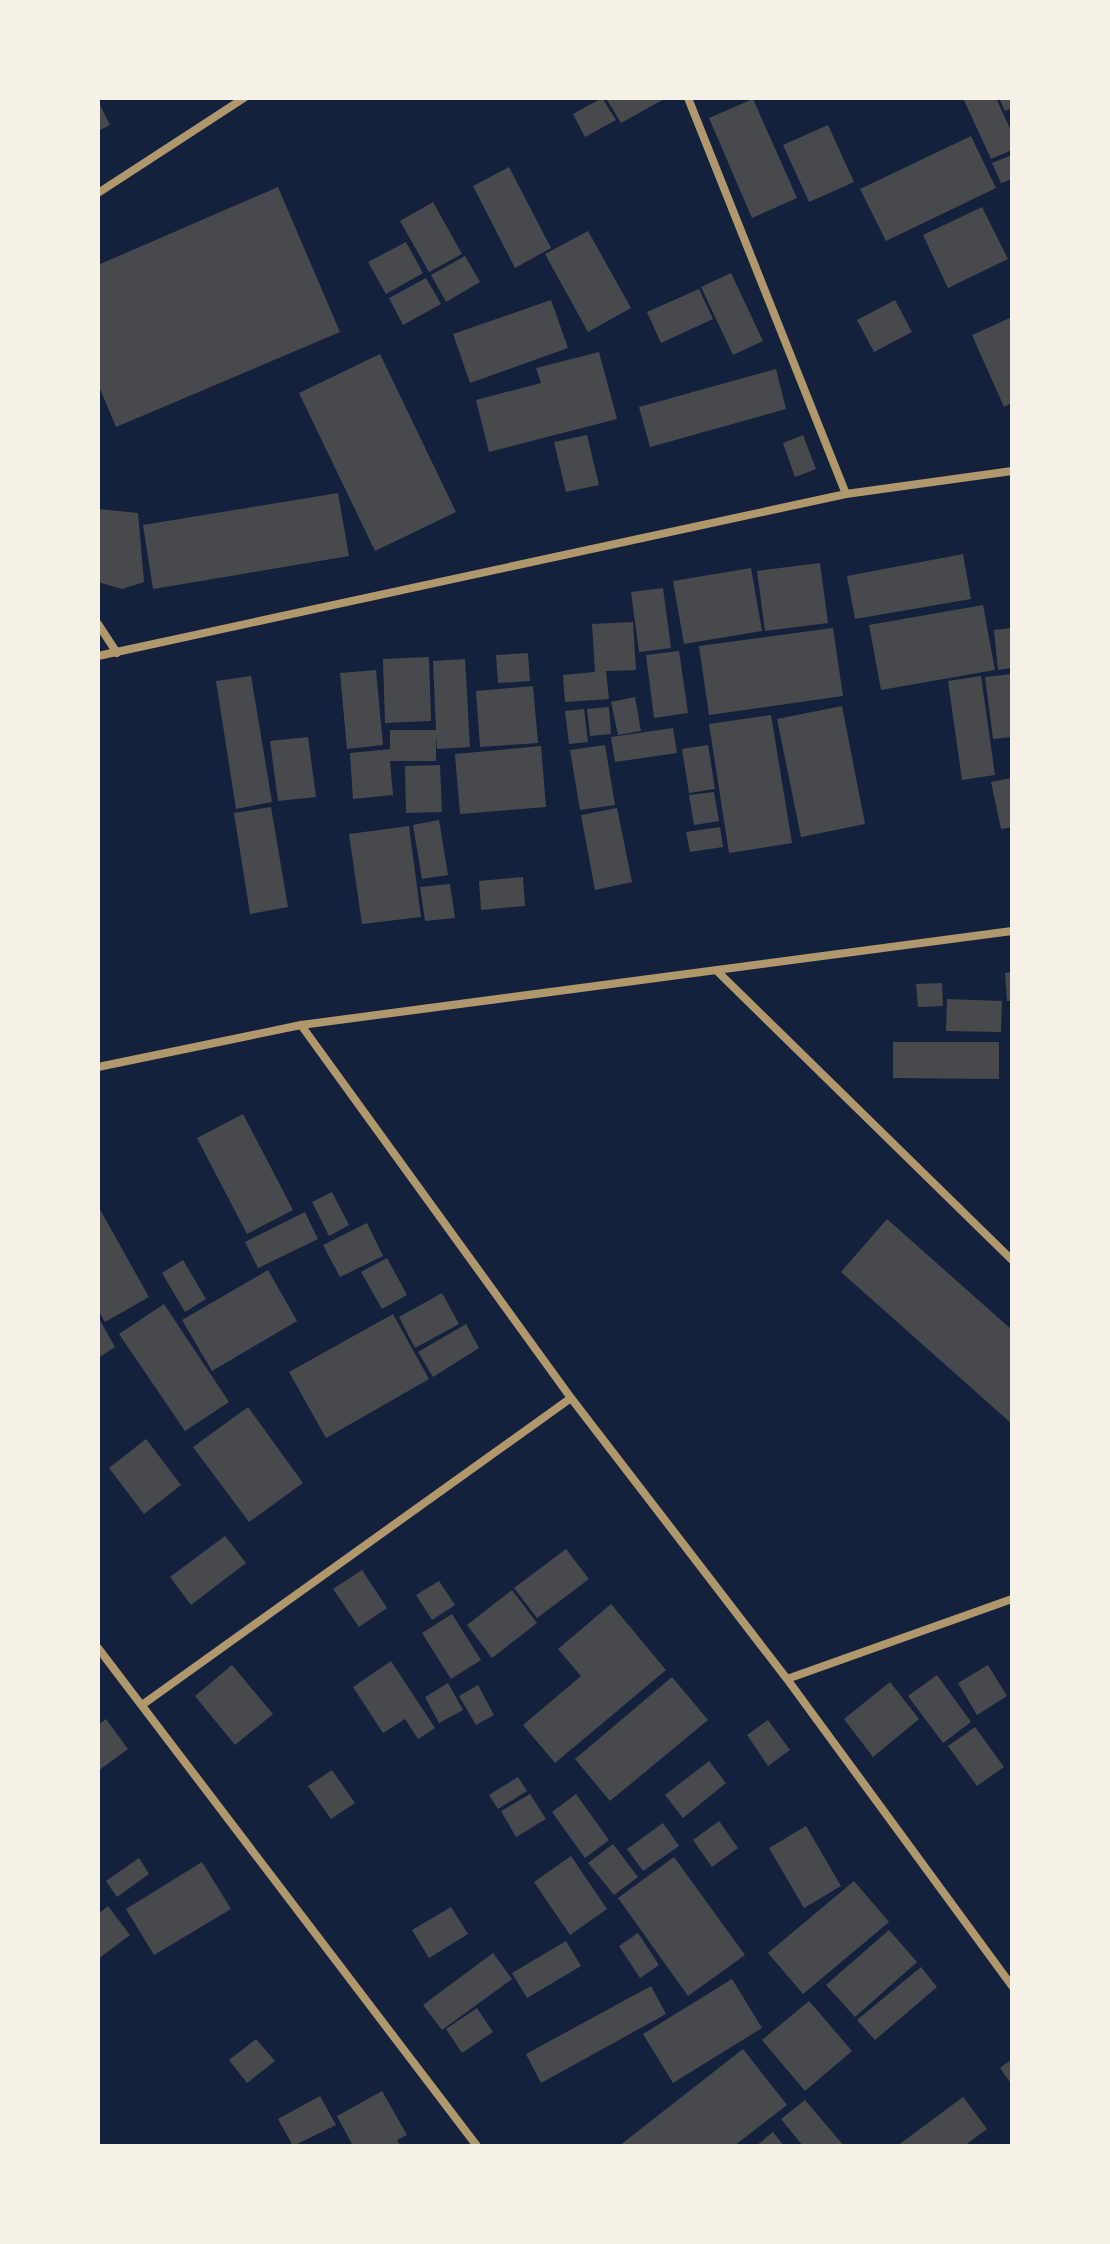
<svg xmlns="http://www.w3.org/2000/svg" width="1110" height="2244" font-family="'Alegreya Sans',sans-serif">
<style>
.building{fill:#48494c}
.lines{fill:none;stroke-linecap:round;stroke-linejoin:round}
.minor{stroke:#b1986c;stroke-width:8}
</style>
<rect width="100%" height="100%" fill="#14213d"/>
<!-- building -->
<path class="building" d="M602 98 616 120 585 137 573 114Z
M606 98H666L621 123Z
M963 98H996L1012 133V150L991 159Z
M999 98H1012V108L1005 111Z
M753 99 797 198 752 218 709 118Z
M98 101 110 125 98 131Z
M828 125 854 182 809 202 783 145Z
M971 136 996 188 886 241 860 189Z
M1012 155V179L1001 183 992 163Z
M509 167 551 248 515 268 473 186Z
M278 187 340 332 116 427 98 384V265Z
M433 202 462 254 429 272 400 221Z
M982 207 1008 259 948 288 923 235Z
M588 231 631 308 588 332 545 254Z
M406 242 423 273 386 294 368 262Z
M465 256 480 282 446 302 431 275Z
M731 273 763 341 733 355 701 287Z
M426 278 441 304 403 325 389 298Z
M699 289 713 319 661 343 647 312Z
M551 300 568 348 470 383 453 334Z
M895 300 912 332 874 352 857 320Z
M1012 317V403L1004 407 972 335Z
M599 352 617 419 489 452 476 400 541 383 536 368Z
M380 354 456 512 375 551 299 393Z
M776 369 786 409 650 447 639 407Z
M587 435 599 485 566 492 554 442Z
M803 435 816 469 795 477 783 443Z
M338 493 349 556 153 589 143 525Z
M98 509 138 513 144 582 122 589 98 582Z
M963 554 971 599 855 619 847 576Z
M820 563 828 623 765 631 757 571Z
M751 568 762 631 684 644 673 581Z
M663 588 671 648 639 652 631 592Z
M983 605 995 670 881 690 869 625Z
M633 622 636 670 606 671 609 699 565 702 563 675 595 672 592 624Z
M833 628 843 696 709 715 699 646Z
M1012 628V668L998 670 994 630Z
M679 651 688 713 654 718 646 655Z
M528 653 530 681 498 683 496 655Z
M429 657 431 721 385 723 383 659Z
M465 659 470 747 437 749 436 736V761H390L393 795 353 799 350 753 390 749V730H436L433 661Z
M376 670 383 745 347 749 340 673Z
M1012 674V737L993 739 985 677Z
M251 676 272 802 236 809 216 681Z
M981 676 995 775 962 780 948 681Z
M533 686 538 743 480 747 476 691Z
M635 697 641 731 618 735 611 702Z
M842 706 865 824 801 837 777 719Z
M609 707 611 734 590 736 587 709Z
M584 709 588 742 569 744 565 711Z
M771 715 792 843 729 853 709 724Z
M673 728 677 753 615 762 611 737Z
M308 737 316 797 278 801 270 741Z
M605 745 615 805 580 810 570 750Z
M708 745 715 789 689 793 682 749Z
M541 746 546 807 460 814 455 754Z
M440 765 442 812 406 813 405 766Z
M1012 778V827L1001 829 991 782Z
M714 792 719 821 694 825 689 795Z
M271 807 288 907 250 914 234 813Z
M617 808 632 882 595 890 581 815Z
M439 820 448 875 422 879 413 825Z
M409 826 421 917 362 924 349 834Z
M720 827 723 847 690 852 686 832Z
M523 877 525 906 481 910 479 881Z
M450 884 455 918 425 921 420 887Z
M1012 972V1001H1007L1005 973Z
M942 983 943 1006 918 1007 916 984Z
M947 999 1002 1001 1001 1032 946 1031Z
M893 1042H999V1079L893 1078Z
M243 1114 293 1210 247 1234 197 1138Z
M332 1192 349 1225 329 1236 312 1202Z
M98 1206 149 1297 105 1322 98 1310Z
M305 1212 318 1239 258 1268 245 1242Z
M887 1219 1012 1330V1424L841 1272Z
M367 1223 383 1256 340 1277 323 1245Z
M387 1258 407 1295 382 1309 361 1272Z
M183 1260 206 1299 185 1312 162 1273Z
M268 1270 297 1321 212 1371 182 1320Z
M442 1293 459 1324 415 1348 399 1317Z
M164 1304 229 1402 185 1431 119 1334Z
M393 1314 429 1379 326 1438 289 1372Z
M98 1317 115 1347 98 1358Z
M466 1324 479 1348 433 1377 418 1352Z
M248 1407 303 1483 249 1522 193 1447Z
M146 1439 181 1485 144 1514 109 1468Z
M225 1536 246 1563 191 1605 170 1577Z
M566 1549 589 1579 537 1618 514 1588Z
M362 1570 387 1608 359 1627 333 1589Z
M439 1581 455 1605 432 1620 416 1595Z
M512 1590 537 1623 492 1658 467 1625Z
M611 1604 666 1670 555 1763 523 1725 581 1676 558 1649Z
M452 1614 481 1660 451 1679 422 1633Z
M391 1661 435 1728 418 1739 405 1719 383 1733 353 1687Z
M232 1665 273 1714 235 1745 195 1696Z
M988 1665 1007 1696 977 1715 958 1683Z
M937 1675 971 1722 943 1743 908 1696Z
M672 1677 708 1720 610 1801 575 1759Z
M890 1682 919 1719 873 1757 844 1719Z
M448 1683 463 1710 439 1723 425 1697Z
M478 1685 494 1715 476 1725 459 1696Z
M106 1719 128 1749 98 1771V1725Z
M768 1720 790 1750 768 1766 747 1735Z
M975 1727 1004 1767 977 1786 948 1746Z
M709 1761 726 1783 683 1818 665 1795Z
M332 1770 355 1803 331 1819 308 1786Z
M518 1777 527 1791 498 1809 489 1795Z
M530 1794 546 1819 516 1837 501 1811Z
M576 1794 609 1840 585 1858 552 1812Z
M719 1821 738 1848 712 1867 693 1840Z
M663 1823 679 1846 643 1871 627 1849Z
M806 1826 841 1886 804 1908 769 1848Z
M613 1844 638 1877 614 1895 588 1863Z
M571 1856 607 1909 570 1935 534 1882Z
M674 1857 745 1955 688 1996 618 1898Z
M139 1858 149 1874 117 1897 106 1881Z
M202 1862 231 1909 154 1955 126 1909Z
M854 1881 889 1922 803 1994 768 1953Z
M108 1906 130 1935 98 1959V1914Z
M451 1907 468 1934 429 1958 412 1930Z
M889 1930 917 1962 855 2017 826 1985Z
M638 1933 659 1965 640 1978 619 1946Z
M566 1941 581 1966 527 1998 512 1973Z
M493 1953 512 1979 442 2030 423 2005Z
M921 1967 937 1987 875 2040 857 2020Z
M732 1979 762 2028 673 2083 643 2034Z
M651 1986 666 2014 541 2083 526 2054Z
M809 2001 852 2051 805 2091 762 2040Z
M477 2008 493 2032 462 2053 446 2029Z
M256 2039 275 2061 247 2083 229 2060Z
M743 2049 787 2105 734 2146H619Z
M1012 2059V2085L1000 2068Z
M382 2091 407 2135 397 2140 401 2146H353L337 2116Z
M320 2096 336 2125 293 2146 278 2119Z
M963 2097 987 2129 964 2146H897Z
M805 2100 844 2146H803L781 2119Z
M773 2132 784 2146H756Z"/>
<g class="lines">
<!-- minor -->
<path class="minor" d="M688 98 846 494
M98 193 244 98
M98 624 117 653
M98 656 846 494 1012 471
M717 971 1012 1260
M301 1025 571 1398 787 1679 1012 1986
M98 1067 301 1025 1012 931
M98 1648 477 2146
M787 1679 1012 1599
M142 1705 571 1398"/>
</g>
<!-- border -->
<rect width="1110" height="2244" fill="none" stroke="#f6f1e7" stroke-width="200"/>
</svg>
